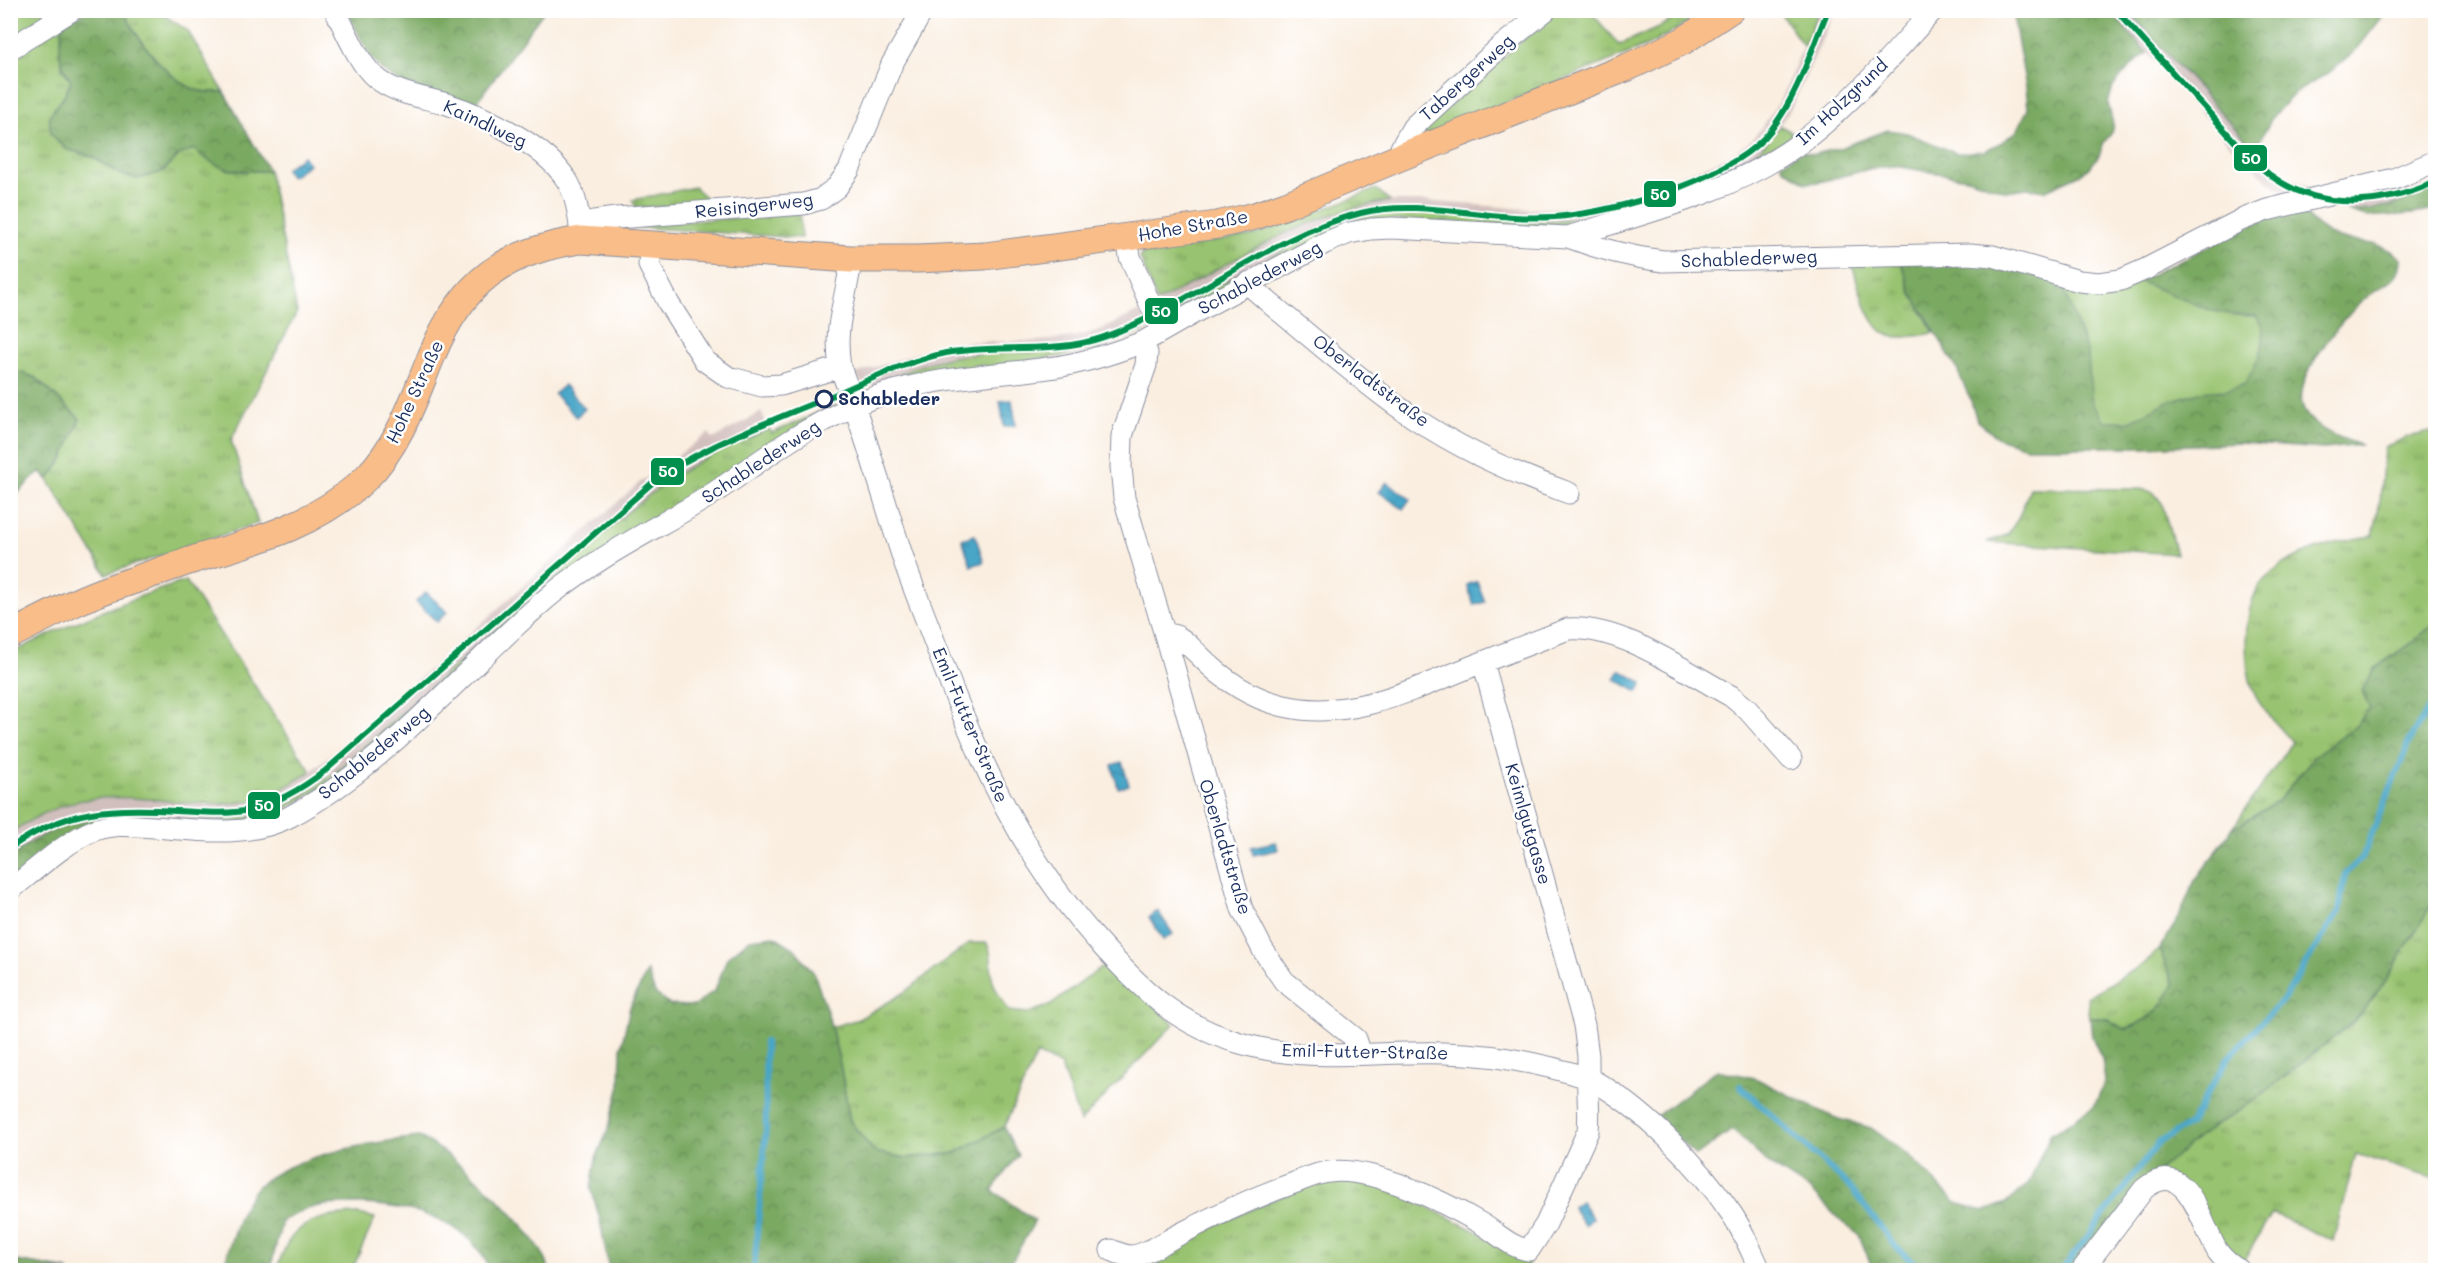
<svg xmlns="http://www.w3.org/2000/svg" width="2446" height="1281" font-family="Mali,sans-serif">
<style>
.railway{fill:#d1bfbd}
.grass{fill:url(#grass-tufts);stroke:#5a7967;stroke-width:1.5}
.forest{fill:url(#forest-crowns);stroke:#4a6c60;stroke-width:1.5}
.green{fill:#98c370;stroke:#5a7967;stroke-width:1.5}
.water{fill:url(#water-ripples);stroke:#326a92;stroke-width:1.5}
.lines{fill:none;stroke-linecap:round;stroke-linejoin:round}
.stream{stroke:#48a6c7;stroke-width:6}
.minor-casing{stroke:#8a8e9f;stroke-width:23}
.major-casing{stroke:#8a8e9f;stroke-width:29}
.minor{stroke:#fff;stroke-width:21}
.major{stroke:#f8bd89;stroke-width:27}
.tram-1-casing{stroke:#fff;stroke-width:10}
.tram-1{stroke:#008f4d;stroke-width:6}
.stop-dot{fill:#fff;stroke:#1b2f5e;stroke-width:3}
.labels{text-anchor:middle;stroke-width:5;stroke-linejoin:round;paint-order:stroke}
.street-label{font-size:18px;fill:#1b2f5e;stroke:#fff}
.stop-label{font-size:18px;font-weight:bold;fill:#1b2f5e;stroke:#fff;text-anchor:start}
.line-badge{stroke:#fff;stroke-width:2}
.badge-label{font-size:16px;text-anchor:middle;font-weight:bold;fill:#fff}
</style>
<defs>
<pattern id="grass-tufts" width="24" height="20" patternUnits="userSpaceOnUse" patternTransform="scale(1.5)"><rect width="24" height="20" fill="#98c370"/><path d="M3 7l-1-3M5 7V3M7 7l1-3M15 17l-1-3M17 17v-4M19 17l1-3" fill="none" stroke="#7b9f5f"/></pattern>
<pattern id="forest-crowns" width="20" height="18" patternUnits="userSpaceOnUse" patternTransform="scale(1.5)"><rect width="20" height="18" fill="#7aa962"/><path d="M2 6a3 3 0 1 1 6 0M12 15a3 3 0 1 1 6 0" fill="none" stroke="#638a54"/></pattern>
<pattern id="water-ripples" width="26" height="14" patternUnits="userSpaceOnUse" patternTransform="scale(1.5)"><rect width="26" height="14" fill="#48a6c7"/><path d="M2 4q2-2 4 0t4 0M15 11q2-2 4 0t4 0" fill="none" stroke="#3b88a5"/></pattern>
</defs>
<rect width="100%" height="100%" fill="#fff"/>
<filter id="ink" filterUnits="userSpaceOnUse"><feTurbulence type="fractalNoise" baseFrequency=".0167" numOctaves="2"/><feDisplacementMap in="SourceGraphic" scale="12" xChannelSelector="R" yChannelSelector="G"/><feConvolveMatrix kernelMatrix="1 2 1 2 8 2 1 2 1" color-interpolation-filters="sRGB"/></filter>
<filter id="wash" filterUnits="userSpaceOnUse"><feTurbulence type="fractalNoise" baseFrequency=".008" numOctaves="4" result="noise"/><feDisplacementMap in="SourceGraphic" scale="24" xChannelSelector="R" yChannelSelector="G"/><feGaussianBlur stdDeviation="1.35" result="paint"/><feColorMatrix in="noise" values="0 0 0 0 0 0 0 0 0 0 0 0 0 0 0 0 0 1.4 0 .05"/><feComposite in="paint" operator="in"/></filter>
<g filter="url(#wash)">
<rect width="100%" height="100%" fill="#faeee0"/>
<!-- railway -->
<path class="railway" d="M1818 11H1835L1792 107 1764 147 1746 161 1723 174 1630 208 1574 220 1531 221 1390 213 1348 219 1327 227 1166 313 1157 302 1305 224 1363 204 1390 201H1425L1527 209 1560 208 1595 203 1629 194 1701 168 1731 155 1751 140 1763 126 1783 95Z
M2110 11H2128L2267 163 2287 177 2324 192 2295 196 2278 188 2266 179 2227 142Z
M2419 177 2427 192 2413 199 2388 207 2362 211 2335 208 2349 198Z
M1145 308 1153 321 1149 324 1130 333 1084 348 1060 352 952 357 926 364 877 386 864 385 855 374 933 348 971 342 1039 341 1073 337 1101 330Z
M761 412 769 429 701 460 671 478 629 511 331 776 299 798 262 814 220 821 106 817 88 819 65 824 11 858V832L37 816 61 806 89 800 116 798 217 804 242 802 287 787 311 771 350 740 639 483 709 433 713 439Z"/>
<!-- grass -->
<path class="grass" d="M124 11H158L188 31 224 92C216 92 204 93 196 90 167 79 136 38 124 11Z
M1555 11H1590L1619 45 1659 27 1687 11H1710L1649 45 1426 135 1423 130Z
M1779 11H1818L1804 47Z
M63 23 62 68 71 81 63 98 49 116 66 149 93 157 119 174 162 172 179 155 193 149C224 174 231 171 269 171L297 312 231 440 258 523 106 574 48 480 63 459 80 419 36 378 11 377V59Z
M1780 126 1800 136 1758 162 1619 216 1573 224 1542 226 1389 220 1169 315 1166 313 1327 227C1341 222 1355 217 1370 215 1426 206 1494 222 1552 221 1598 220 1641 204 1684 189 1728 172 1751 164 1780 126Z
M694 187 713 204 636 208 633 200Z
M1376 189 1390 201C1307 212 1231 263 1157 302L1140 257 1143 253 1254 235Z
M800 213 801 238 621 226Z
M1901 261 1911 292 1934 333C1921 335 1905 339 1891 336 1869 332 1857 282 1852 263Z
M1153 321 1151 328 1096 350 880 385C901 372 928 362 952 357 1020 345 1092 364 1153 321Z
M837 405 654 520 335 781 259 823 184 820C248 821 279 814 331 776L629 511 671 478 701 460 769 429 772 433Z
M2435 431V623L2408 646 2376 667 2370 708 2356 726 2314 757 2277 802 2232 829 2292 742C2281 728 2261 709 2255 695 2242 667 2242 603 2264 580 2291 552 2337 540 2373 536L2380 502 2384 447 2408 437Z
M2030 488 2140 489 2153 492 2162 503 2176 554 1987 542 2007 535 2018 519Z
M186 581 311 771C296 781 280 792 263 798 206 814 148 792 90 799 61 803 35 817 11 832V653C69 624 124 600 186 581Z
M2435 893V1179L2356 1154 2333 1241 2272 1213 2239 1269 2159 1170 2201 1135 2255 1100 2353 1022 2381 988 2426 914Z
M969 943H987C994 956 989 968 993 981 996 992 1003 1001 1009 1011L1028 1013 1051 1005 1107 963 1174 1024 1080 1122 1061 1066 1037 1054 1004 1127 955 1153 906 1158 874 1152 850 1121 840 1064 831 1027 859 1019 902 994Z
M2159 949 2174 985C2162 1011 2151 1018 2125 1030L2106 1018H2090L2087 997 2144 964Z
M1322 1178H1369L1530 1258 1526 1270H1142L1150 1258 1169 1246Z"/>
<!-- forest -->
<path class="forest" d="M88 11H124C136 38 167 79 196 90 204 93 216 92 224 92L269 171C231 171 224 174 193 149L179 155 162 172 138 179 119 174 93 157 66 149 51 134 49 116 63 98 71 81C56 60 59 48 63 23Z
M347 11H544L476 103C450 96 403 89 383 71 367 56 357 30 347 11Z
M2012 11H2110L2147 53 2128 69 2113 87 2108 103 2113 124 2111 134 2104 142 2099 156 2090 167 2079 175 2044 191 2027 188 2006 191 1967 178 1895 166 1873 168 1820 182 1806 183 1783 168 1781 164 1801 151 1814 154 1840 148 1888 130 1907 133 1956 153 1984 151 2000 143 2016 132 2028 109 2026 87Z
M2128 11H2387L2358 48 2330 72 2295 93 2273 116 2255 150Z
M2435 188V210L2413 214 2366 217 2347 211C2380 212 2407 201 2435 188Z
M2300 208C2310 221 2321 231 2336 237 2360 246 2381 238 2401 259 2401 281 2382 285 2367 297 2345 315 2285 384 2306 414 2319 432 2341 438 2361 445L2324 449 2241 443 2145 447H2026L1998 438 1977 421 1971 401 1955 365 1911 292 1901 261 1967 259 2061 282 2088 354 2090 377 2106 421H2130L2169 401 2199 392 2227 390 2256 316 2233 315 2209 310 2138 281 2260 221Z
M20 372 36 378 80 419 63 459 48 480 40 471 11 500V377Z
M2435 623 2436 893 2426 914 2381 988 2353 1022 2255 1100 2201 1135 2159 1170 2076 1270H1873L1859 1235 1843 1223 1810 1190 1770 1165 1732 1130 1696 1156 1655 1117 1717 1070 1755 1078 1833 1117 1871 1128 1910 1156 1956 1203 1985 1211 2006 1203 2028 1185 2050 1135 2094 1106 2105 1081 2102 1059 2092 1037 2090 1018H2106L2125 1030C2151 1018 2162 1011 2174 984L2159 949 2177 921 2194 882 2232 829 2277 802 2314 757 2356 726 2370 708 2362 691 2376 667 2408 646Z
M106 817 11 883V858C38 832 70 822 106 817Z
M774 936 794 948 814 973 828 1014 840 1064 850 1121 874 1152 906 1158 955 1153 1004 1127 1018 1155 992 1190 1035 1221 1007 1270 990 1260 977 1270H609L600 1220 591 1188 596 1158 608 1130 620 1086 621 1048 630 1007 647 971 655 993 670 1005 694 1006 715 990 727 958 750 939Z
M419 1137C452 1151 544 1235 549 1270H490C469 1219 413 1207 363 1204 345 1204 324 1203 307 1209 299 1212 290 1217 282 1221L270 1270H223C229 1247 240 1203 258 1186 292 1155 374 1142 419 1137Z
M11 1260 69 1270H11Z"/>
<!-- green -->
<path class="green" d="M11 11H56L11 41Z
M2138 281 2209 310 2233 315 2256 316C2273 338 2257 362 2245 384L2227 390 2199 392 2169 401 2130 421H2105L2092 404 2088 354 2061 282Z
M359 1214 375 1218 352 1270H277C278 1262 282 1255 285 1248 299 1218 329 1215 359 1214Z"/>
<!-- water -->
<path class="water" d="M303 156 309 164 291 177 285 169Z
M564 385 585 409 576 417 554 394Z
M1012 400 1016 425 1004 427 1000 401Z
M1387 482 1410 499 1403 509 1379 492Z
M975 535 984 562 971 566 962 539Z
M1477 581 1485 602 1474 605 1467 585Z
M426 592 447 612 437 622 416 602Z
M1620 670 1643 683 1638 692 1615 679Z
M1122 762 1129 785 1118 788 1112 765Z
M1276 842 1278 850 1253 855 1251 847Z
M1158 911 1173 934 1163 940 1149 917Z
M1581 1201 1593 1218 1584 1225 1572 1207Z"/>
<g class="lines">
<!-- stream -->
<path class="stream" d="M1740 1086 1849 1186 1896 1247 1922 1270
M754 1270 766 1128 765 1042
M2062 1270 2159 1142 2190 1124 2228 1058 2284 998 2339 911 2345 874 2362 858 2412 735 2436 698"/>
</g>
</g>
<g filter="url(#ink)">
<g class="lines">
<defs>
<path id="minor" d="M335 10C345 29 359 64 375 77 395 94 423 97 447 104 485 116 544 145 566 179 577 195 580 221 581 240
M10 49 72 10
M1403 156 1401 148 1413 127 1439 103 1498 49 1546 10
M580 228 594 221 616 218 804 204 821 199 837 187 849 170 892 64 923 10
M1568 237C1641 214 1731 192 1793 148 1842 114 1893 55 1933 10
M1127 238 1130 257 1151 306
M651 244 649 265 669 304 705 361 728 377 762 386 781 385 840 367
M851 259C847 300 833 323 840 367 865 431 883 497 904 561 915 593 928 623 939 654 980 764 1024 861 1104 948 1145 993 1180 1026 1240 1043 1306 1063 1376 1051 1444 1053 1494 1054 1540 1063 1588 1078 1587 1096 1590 1113 1588 1131L1546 1224 1529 1250C1511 1248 1497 1233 1482 1224 1444 1202 1372 1166 1329 1172 1317 1173 1305 1179 1294 1183 1255 1197 1218 1214 1182 1233 1167 1240 1149 1254 1132 1256 1124 1256 1118 1253 1111 1250
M1250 282 1255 290 1272 305C1314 339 1354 375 1397 406 1449 444 1509 472 1569 493
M1143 342 1147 353 1146 365 1122 436 1121 467 1124 498 1165 635 1242 909 1263 950 1284 981 1356 1039 1361 1054
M1165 635C1179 632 1190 647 1199 655 1223 680 1250 698 1284 706 1353 722 1420 686 1483 662
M10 890C33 872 69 839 95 830 114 823 134 826 154 827 198 830 248 838 289 817 388 765 466 665 552 594 598 557 651 531 701 501 735 480 766 455 799 435 823 421 849 407 875 397 930 377 991 376 1048 368 1081 364 1112 354 1143 342L1199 310 1325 243 1349 233 1371 229 1392 228 1568 237C1599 249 1630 257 1663 261L1970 254 1993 256 2079 281 2099 283 2121 280 2146 269 2241 220 2267 210 2394 179 2436 161
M1760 1270C1751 1251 1743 1230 1731 1213 1699 1165 1639 1104 1588 1078V1056L1584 1025 1483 662 1568 629C1619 624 1686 672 1731 696L1747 709 1791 759
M2082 1270 2144 1189C2188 1154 2201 1226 2218 1252 2224 1260 2230 1265 2239 1270"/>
<path id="major" d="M10 635C44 618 78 599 114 587 141 578 168 568 195 559 256 541 319 524 366 478 400 444 414 398 432 355 462 282 504 251 581 240L851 259H917L985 256 1217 225 1255 216 1286 205 1403 156 1628 67 1683 41 1730 10"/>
</defs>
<!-- minor casing -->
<use href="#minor" class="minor-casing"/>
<!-- major casing -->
<use href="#major" class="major-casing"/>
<!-- minor -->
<use href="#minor" class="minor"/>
<!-- major -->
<use href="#major" class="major"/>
<defs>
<path id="tram-1" d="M2116 10C2146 44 2176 76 2206 109 2226 132 2246 156 2270 175 2320 212 2381 206 2436 182
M10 848C66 809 110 807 176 811 201 812 225 815 249 810 278 803 303 788 326 770L660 476C715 442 775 419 834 395 871 379 907 361 946 353 999 343 1053 355 1104 337 1193 305 1270 235 1361 213 1411 201 1463 214 1513 217 1533 218 1553 218 1573 215 1629 208 1736 176 1771 130 1798 95 1811 51 1828 10"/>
</defs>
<!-- tram-1 casing -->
<use href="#tram-1" class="tram-1-casing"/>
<!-- tram-1 -->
<use href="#tram-1" class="tram-1"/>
</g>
</g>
<!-- markers -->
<circle class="stop-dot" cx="824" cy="399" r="8"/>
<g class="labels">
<!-- street labels -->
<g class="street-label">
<text transform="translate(1467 78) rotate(-42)" y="6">Tabergerweg</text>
<text transform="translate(1842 102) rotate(-43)" y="6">Im Holzgrund</text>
<text transform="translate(485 124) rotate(25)" y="6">Kaindlweg</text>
<text transform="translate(754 206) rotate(-6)" y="6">Reisingerweg</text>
<text transform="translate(1193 226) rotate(-10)" y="6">Hohe Straße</text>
<text transform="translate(1749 259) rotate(-2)" y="6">Schablederweg</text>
<text transform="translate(1260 278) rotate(-28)" y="6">Schablederweg</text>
<text transform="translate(1371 381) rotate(37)" y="6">Oberladtstraße</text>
<text transform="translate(415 392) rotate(-65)" y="6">Hohe Straße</text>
<text transform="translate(761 462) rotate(-33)" y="6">Schablederweg</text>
<text transform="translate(970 725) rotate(67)" y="6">Emil-Futter-Straße</text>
<text transform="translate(374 753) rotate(-39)" y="6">Schablederweg</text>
<text transform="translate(1528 824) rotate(74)" y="6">Keimlgutgasse</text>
<text transform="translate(1225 847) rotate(73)" y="6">Oberladtstraße</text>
<text transform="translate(1365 1052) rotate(1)" y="6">Emil-Futter-Straße</text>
</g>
<!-- stop labels -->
<g class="stop-label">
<text x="838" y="405">Schableder</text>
</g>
</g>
<g class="line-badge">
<rect x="2233" y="144" width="35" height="28" rx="6" fill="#008f4d"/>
<rect x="1643" y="180" width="34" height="28" rx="6" fill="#008f4d"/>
<rect x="1144" y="297" width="35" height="28" rx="6" fill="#008f4d"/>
<rect x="650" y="457" width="35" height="29" rx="6" fill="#008f4d"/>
<rect x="247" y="791" width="34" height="29" rx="6" fill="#008f4d"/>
</g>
<g class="badge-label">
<text x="2251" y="164">50</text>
<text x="1660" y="200">50</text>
<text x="1161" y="317">50</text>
<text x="668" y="477">50</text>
<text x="264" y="811">50</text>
</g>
<!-- margin -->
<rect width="2446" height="1281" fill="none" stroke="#fff" stroke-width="36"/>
</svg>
